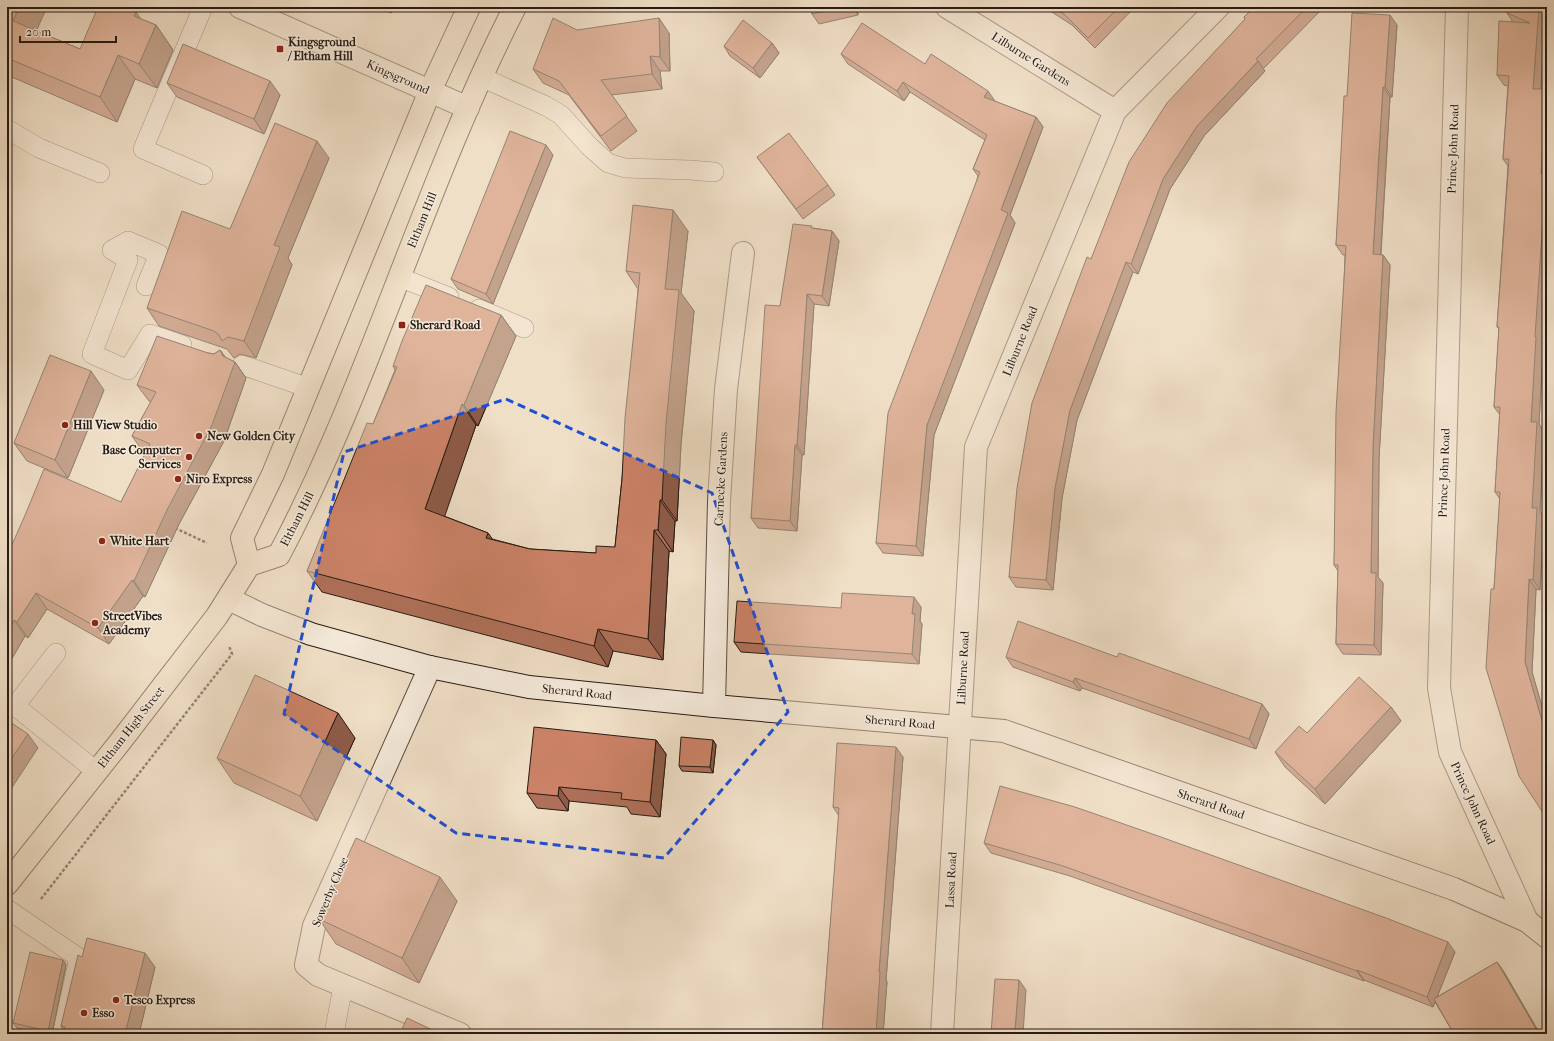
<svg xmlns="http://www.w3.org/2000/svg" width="1554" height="1041" font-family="'IM FELL French Canon',serif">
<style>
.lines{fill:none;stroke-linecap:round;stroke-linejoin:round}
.lane-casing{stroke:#584c41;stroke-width:20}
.street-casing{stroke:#584c41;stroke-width:24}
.secondary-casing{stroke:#261b14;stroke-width:24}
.primary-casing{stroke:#261b14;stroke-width:24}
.path{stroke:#261b14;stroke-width:2.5;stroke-dasharray:3 2;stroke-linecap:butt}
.lane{stroke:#f5eadb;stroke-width:19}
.street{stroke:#f5eadb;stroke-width:22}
.secondary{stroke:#f5eadb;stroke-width:22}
.primary{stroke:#f0dfc7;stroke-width:22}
.wall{fill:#af7059;stroke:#261b14}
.shaded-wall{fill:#8e5b48;stroke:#261b14}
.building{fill:#cb8267;stroke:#261b14}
.marked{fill:none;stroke:#1d4ed8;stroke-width:3;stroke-dasharray:8 5;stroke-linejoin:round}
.poi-dot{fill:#8f2418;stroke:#f5eadb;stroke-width:1.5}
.labels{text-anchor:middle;stroke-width:3;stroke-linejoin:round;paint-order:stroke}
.poi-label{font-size:12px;font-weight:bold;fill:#261b14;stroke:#f5eadb;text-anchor:start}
.street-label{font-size:12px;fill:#261b14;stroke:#f5eadb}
</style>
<rect width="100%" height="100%" fill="#f0dfc7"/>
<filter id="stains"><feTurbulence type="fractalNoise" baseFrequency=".005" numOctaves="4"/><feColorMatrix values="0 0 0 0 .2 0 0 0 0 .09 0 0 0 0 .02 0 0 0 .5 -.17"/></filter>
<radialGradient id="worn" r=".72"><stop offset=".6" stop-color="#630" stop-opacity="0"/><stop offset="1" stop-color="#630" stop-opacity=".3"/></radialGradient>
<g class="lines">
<defs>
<path id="lane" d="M203 7 143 149 203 175
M481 77 546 106 561 115 590 147 608 163 625 168 690 170 714 172
M7 129 39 148 100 173
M399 277 449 297
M146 286 159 254 128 241 112 250 128 260 92 354 128 370 150 334 182 345
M479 309 524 328
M242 365 309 388
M56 653 15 706 96 771
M7 909 79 958 62 1034
M334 1034 343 986"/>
<path id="street" d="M240 7 468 108
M947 7 1115 111
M1457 7 1439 688 1450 752 1527 921
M430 667 314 926 306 965 318 975 460 1034
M714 706 719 501 726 389 743 253
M942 1034 976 447 1115 111 1218 7"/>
<path id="secondary" d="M229 599 262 615 311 634 430 667 529 687 714 706 1004 731 1454 889 1527 921 1547 937"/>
<path id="primary" d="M249 565 279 555C372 379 424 184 515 7
M249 565 242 538 273 474 430 91 469 7
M7 884 120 742 217 616 249 565"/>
</defs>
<!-- lane casing -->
<use href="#lane" class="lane-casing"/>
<!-- street casing -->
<use href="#street" class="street-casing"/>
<!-- secondary casing -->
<use href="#secondary" class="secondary-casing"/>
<!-- primary casing -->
<use href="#primary" class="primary-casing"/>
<!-- path -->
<path class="path" d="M175 528 207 543
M41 899 232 654 229 646"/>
<!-- lane -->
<use href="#lane" class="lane"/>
<!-- street -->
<use href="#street" class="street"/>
<!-- secondary -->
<use href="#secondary" class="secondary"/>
<!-- primary -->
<use href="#primary" class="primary"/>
</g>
<!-- wall -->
<path class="wall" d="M7 7 36 31 80 49 140 19 156 25 173 50 157 88 135 79 117 122 7 75Z
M378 7H393L391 13Z
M620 7H633L630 12Z
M811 7H857L858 15 819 24 812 14Z
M1044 7H1135L1095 48 1072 25Z
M1254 7H1324L1263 69 1265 71 1204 136 1170 189 1138 274 1133 272 1077 420 1062 498 1053 590 1016 587 1009 577 1091 259 1245 19 1244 17Z
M1507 7H1547V12H1546L1541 89H1546L1547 91V272L1542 346 1543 347 1539 424 1544 432 1540 511 1544 518 1540 590 1536 589 1532 672 1547 724V819L1494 589 1500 499 1495 492 1500 415 1494 407 1499 329 1497 327 1508 166 1503 159 1508 86 1504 85 1497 75 1513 22 1507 13Z
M1397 25 1392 97H1390L1381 255H1383L1390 265 1379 458 1378 577 1383 583 1381 655 1343 654 1336 644 1338 571 1334 565 1345 255H1343L1336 245 1347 96Z
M669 33 670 71H660L662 89 611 95 637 131 611 151 569 95 543 83 533 69Z
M772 43 779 53 760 78 730 56 724 46Z
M841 54 925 64 994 101 1036 117 1043 127 1010 215 1015 223 934 435 923 556 883 553 876 543 978 176 973 169 985 140 910 92 904 101 848 64Z
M167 83 280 95 264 134 177 97Z
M553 155 493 304 458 289 451 279Z
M757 157 828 185 835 195 803 219Z
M329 158 288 258 292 265 256 358 240 354 234 358 227 349 159 326 147 308 230 229Z
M813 228 832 231 839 241 829 306 814 304 804 455H802L797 531 758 528 751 518 780 306Z
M688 231 681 293 694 311 681 444 677 521H675L673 552 669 551 663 660 613 651 608 667 322 592 307 571 373 424 395 370 393 366 501 315 516 336 478 426 476 425 444 516 488 533 492 539 530 549 596 553 615 547 622 479 638 289 626 271Z
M220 350 226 358 235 362 246 378 224 441 179 524 145 597 143 596 109 644 47 609 28 638 25 636 7 667V556L121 502 146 453 143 452 132 436 151 402 149 401 137 385 208 353 214 354Z
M104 390 68 478 27 461 14 443Z
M921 607 920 621 922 624 919 664 741 652 734 642 841 608Z
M1006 657H1117L1262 704 1269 714 1256 749 1082 688 1080 691 1013 667Z
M1391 707 1401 721 1325 804 1285 767 1275 752 1307 733Z
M355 738 317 821 234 783 217 758Z
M656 740 666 754 660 817 631 814 627 807 569 801 568 811 537 808 527 793Z
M713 740 716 745 713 773 682 771 679 766Z
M903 757 886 980 887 982 883 1034H822L839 816 833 807Z
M984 843 1455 952 1437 997 1497 962 1504 972 1540 1034H1454L1435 1002 1433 1007 1364 980V981L1070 876 991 853Z
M457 901 419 983 336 944 319 919Z
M82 957 155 967 139 1034H64V1031L61 1026Z
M63 960 66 965 52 1034H43L17 1028 13 1023Z"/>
<!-- shaded-wall -->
<path class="shaded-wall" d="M19 7H47L30 45 13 21Z
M386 7H393L391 13Z
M626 7H633L630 12Z
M853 7H857L858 15Z
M1539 7H1542L1546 12 1540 99 1533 89Z
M136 12 152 35 156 25 173 50 157 88 139 64 134 16Z
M1390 15 1397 25 1392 97 1385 87Z
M659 18 669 33 670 71 660 57Z
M772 43 779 53 760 78 753 68Z
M118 55 135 79 117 122 100 97Z
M650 56 660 71 662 89 652 74Z
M1258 61 1265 71 1204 136 1170 189 1138 274 1131 264 1163 179 1197 126Z
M270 81 280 95 264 134 254 119Z
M903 82 910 92 904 101 897 91Z
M1383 87 1390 97 1380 264 1373 254Z
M1546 89 1547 91V272L1542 346 1543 347 1539 424 1544 432 1540 511 1544 518 1540 590 1533 580 1531 422 1541 174Z
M988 91 995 101 991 107 984 97Z
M1036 117 1043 127 1010 215 1015 223 934 435 923 556 916 546 927 425 1001 210Z
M317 141 329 158 288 258 292 265 256 358 244 341 274 245Z
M546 145 553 155 493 304 486 294Z
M673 210 688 231 681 293 694 311 681 444 677 521 662 500 665 289Z
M832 231 839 241 829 306 822 296Z
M1383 255 1390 265 1379 458 1378 577 1383 583 1381 655 1374 645 1371 573 1373 448Z
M1126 262 1133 272 1077 420 1062 498 1053 590 1046 580 1055 488 1070 410Z
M807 294 814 304 804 455 797 445Z
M501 315 516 336 478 426 464 405Z
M220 350 231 366 235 362 246 378 224 441 179 524 145 597 134 581 223 356Z
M91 371 104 390 68 478 55 460Z
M462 404 476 425 440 530 425 509Z
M795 445 802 455 797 531 790 521Z
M660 500 675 521 673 552 658 530Z
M654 530 669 551 663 660 648 639Z
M488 533 503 554 486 538Z
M1529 579 1536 589 1532 672 1547 724V738L1525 662Z
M132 580 143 596 109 644 98 628Z
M36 593 47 609 28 638 17 622Z
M914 597 921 607 920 621 922 624 919 664 912 654V614Z
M14 620 25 636 7 667V632Z
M598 629 613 651 608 667 594 646Z
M1075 678 1082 688 1080 691 1073 682Z
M1262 704 1269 714 1256 749 1249 739Z
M1391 707 1401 721 1325 804 1315 789Z
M338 713 355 738 317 821 300 796Z
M28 734 38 748 7 795V765Z
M656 740 666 754 660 817 650 802Z
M713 740 716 745 713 773 710 767Z
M896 747 903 757 886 980 887 982 883 1034H876L879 972Z
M559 787 569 801 568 811 558 796Z
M440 877 457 901 419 983 402 958Z
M1448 942 1455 952 1433 1007 1427 997Z
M145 953 155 967 139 1034H125Z
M63 960 66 965 52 1034H50L48 1031Z
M1497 962 1504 972 1540 1034H1539Z
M1357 970 1364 980V981L1357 971Z
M1019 980 1026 990 1023 1034 1015 1030Z"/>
<!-- building -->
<path class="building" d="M7 7H19L13 21 80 49 98 7H123L136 12 134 16 156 25 139 64 118 55 100 97 7 58Z
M811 7H844L812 14Z
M1053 7H1119L1088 38 1065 15Z
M1254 7H1307L1256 59 1258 61 1197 126 1163 179 1131 264 1126 262 1070 410 1055 488 1046 580 1009 577 1017 488 1032 403 1087 257 1091 259 1129 162 1167 103 1245 19 1244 17Z
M1507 7H1539L1533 89H1546L1541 174H1546L1535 337H1536L1531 422H1537L1532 508H1537L1533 580 1529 579 1525 662 1547 738V819L1519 776 1486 668 1491 589H1494L1500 492H1495L1500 407H1494L1499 327H1497L1509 159H1503L1509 76 1497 75 1499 21 1530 23 1507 13Z
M1352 13 1390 15 1385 87H1383L1373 254 1383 255 1373 448 1371 573H1376L1374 645 1336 644 1338 565H1334L1336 412 1346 246 1336 245 1344 96H1347Z
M553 18 577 30 659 18 660 57 650 56 652 74 601 80 627 116 601 136 559 81 533 69Z
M743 20 772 43 753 68 724 46Z
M862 23 925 64 931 54 988 91 984 97 1036 117 1001 210 1008 213 927 425 916 546 876 543 888 413 980 172 973 169 987 135 903 82 897 91 841 54Z
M183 44 270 81 254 119 167 83Z
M275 123 317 141 274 245 280 247 244 341 228 337 222 341 219 335 214 331 147 308 182 211 230 229Z
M510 131 546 145 486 294 451 279Z
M789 133 828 185 796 209 757 157Z
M633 205 673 210 665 289 679 290 666 423 662 500H660L658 530H654L648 639 598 629 594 646 307 571 367 423 373 424 397 367 393 366 402 341 426 285 501 315 464 405 462 404 425 509 488 533 486 538 530 549 596 553V546L615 547 622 479 625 418 640 273 626 271Z
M793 224 812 226 811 228 832 231 822 296 807 294 797 445H795L790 521 751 518 765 305 780 306Z
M157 336 208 353 214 354 220 350 223 356 235 362 212 425 168 508 134 581 132 580 98 628 36 593 17 622 14 620 7 632V556L26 513 44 469 121 502 150 444 132 436 156 392 137 385Z
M50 355 91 371 55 460 14 443Z
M842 593 914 597 912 614H915L912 654 734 642 737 601 841 608Z
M1018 621 1117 657 1119 653 1262 704 1249 739 1075 678 1073 682 1006 657Z
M255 675 338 713 300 796 217 758Z
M1359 677 1391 707 1315 789 1275 752 1299 726 1307 733Z
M7 720 28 734 7 765Z
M534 727 656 740 650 802 621 799 622 793 559 787 558 796 527 793Z
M681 737 713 740 710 767 679 766Z
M837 743 896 747 879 972H880L876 1034H822L839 808 833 807Z
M1000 786 1075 807 1161 837 1386 918 1448 942 1427 997 1357 970V971L1063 866 984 843Z
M356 838 440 877 402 958 319 919Z
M87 938 145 953 125 1034H64L65 1027 61 1026 78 955 82 957Z
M30 952 63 960 48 1031 13 1023Z
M1497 962 1539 1034H1454L1434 999Z
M995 979 1019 980 1015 1030 1055 1033V1034H991Z
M407 1018 441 1034H400Z"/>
<!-- marked area -->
<path d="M0 0H1554V1041H0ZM506 399 712 493 788 712 664 858 456 833 284 714 344 452Z" fill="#f0dfc7" fill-opacity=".55" fill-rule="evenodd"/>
<path class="marked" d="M506 399 712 493 788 712 664 858 456 833 284 714 344 452Z"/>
<!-- markers -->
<g class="poi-dot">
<rect x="276" y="45" width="8" height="8" rx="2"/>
<rect x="398" y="321" width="8" height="8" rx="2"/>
<circle cx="65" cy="425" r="4"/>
<circle cx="199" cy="436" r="4"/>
<circle cx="189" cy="457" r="4"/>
<circle cx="178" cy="479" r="4"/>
<circle cx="102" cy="541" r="4"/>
<circle cx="95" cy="623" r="4"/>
<circle cx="116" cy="1000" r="4"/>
<circle cx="84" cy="1013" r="4"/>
</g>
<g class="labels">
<!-- poi labels -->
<g class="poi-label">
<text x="288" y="46">Kingsground<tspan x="288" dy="14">/ Eltham Hill</tspan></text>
<text x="410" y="329">Sherard Road</text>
<text x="73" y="429">Hill View Studio</text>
<text x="207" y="440">New Golden City</text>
<text x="181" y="454" text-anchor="end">Base Computer<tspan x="181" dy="14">Services</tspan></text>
<text x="186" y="483">Niro Express</text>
<text x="110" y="545">White Hart</text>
<text x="103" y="620">StreetVibes<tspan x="103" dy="14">Academy</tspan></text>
<text x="124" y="1004">Tesco Express</text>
<text x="92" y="1017">Esso</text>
</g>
<!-- street labels -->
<g class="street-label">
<text transform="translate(1031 59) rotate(32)" y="4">Lilburne Gardens</text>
<text transform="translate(398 77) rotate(24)" y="4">Kingsground</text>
<text transform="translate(1453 149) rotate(-88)" y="4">Prince John Road</text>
<text transform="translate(422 220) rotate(-68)" y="4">Eltham Hill</text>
<text transform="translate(1020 341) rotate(-68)" y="4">Lilburne Road</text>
<text transform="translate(1444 473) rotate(-88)" y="4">Prince John Road</text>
<text transform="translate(721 479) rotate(-87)" y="4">Carnecke Gardens</text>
<text transform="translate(297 519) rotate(-63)" y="4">Eltham Hill</text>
<text transform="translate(963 668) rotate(-87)" y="4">Lilburne Road</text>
<text transform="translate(577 692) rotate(6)" y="4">Sherard Road</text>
<text transform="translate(900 722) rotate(5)" y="4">Sherard Road</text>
<text transform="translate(131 727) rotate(-52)" y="4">Eltham High Street</text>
<text transform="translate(1473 803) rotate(65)" y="4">Prince John Road</text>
<text transform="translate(1211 804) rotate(19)" y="4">Sherard Road</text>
<text transform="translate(951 880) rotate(-87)" y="4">Lassa Road</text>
<text transform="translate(330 892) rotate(-67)" y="4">Sowerby Close</text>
</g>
</g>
<!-- margin -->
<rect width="1554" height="1041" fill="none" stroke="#f0dfc7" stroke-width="24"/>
<rect x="8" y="8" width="1538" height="1025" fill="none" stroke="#261b14" stroke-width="2"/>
<rect x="12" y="12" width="1530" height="1017" fill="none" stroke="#261b14"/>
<!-- scale -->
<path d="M20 36v6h96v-6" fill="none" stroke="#261b14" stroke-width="2"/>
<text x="26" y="36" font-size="12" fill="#261b14" stroke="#f5eadb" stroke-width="3" paint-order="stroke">20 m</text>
<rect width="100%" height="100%" filter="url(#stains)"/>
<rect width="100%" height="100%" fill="url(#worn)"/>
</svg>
